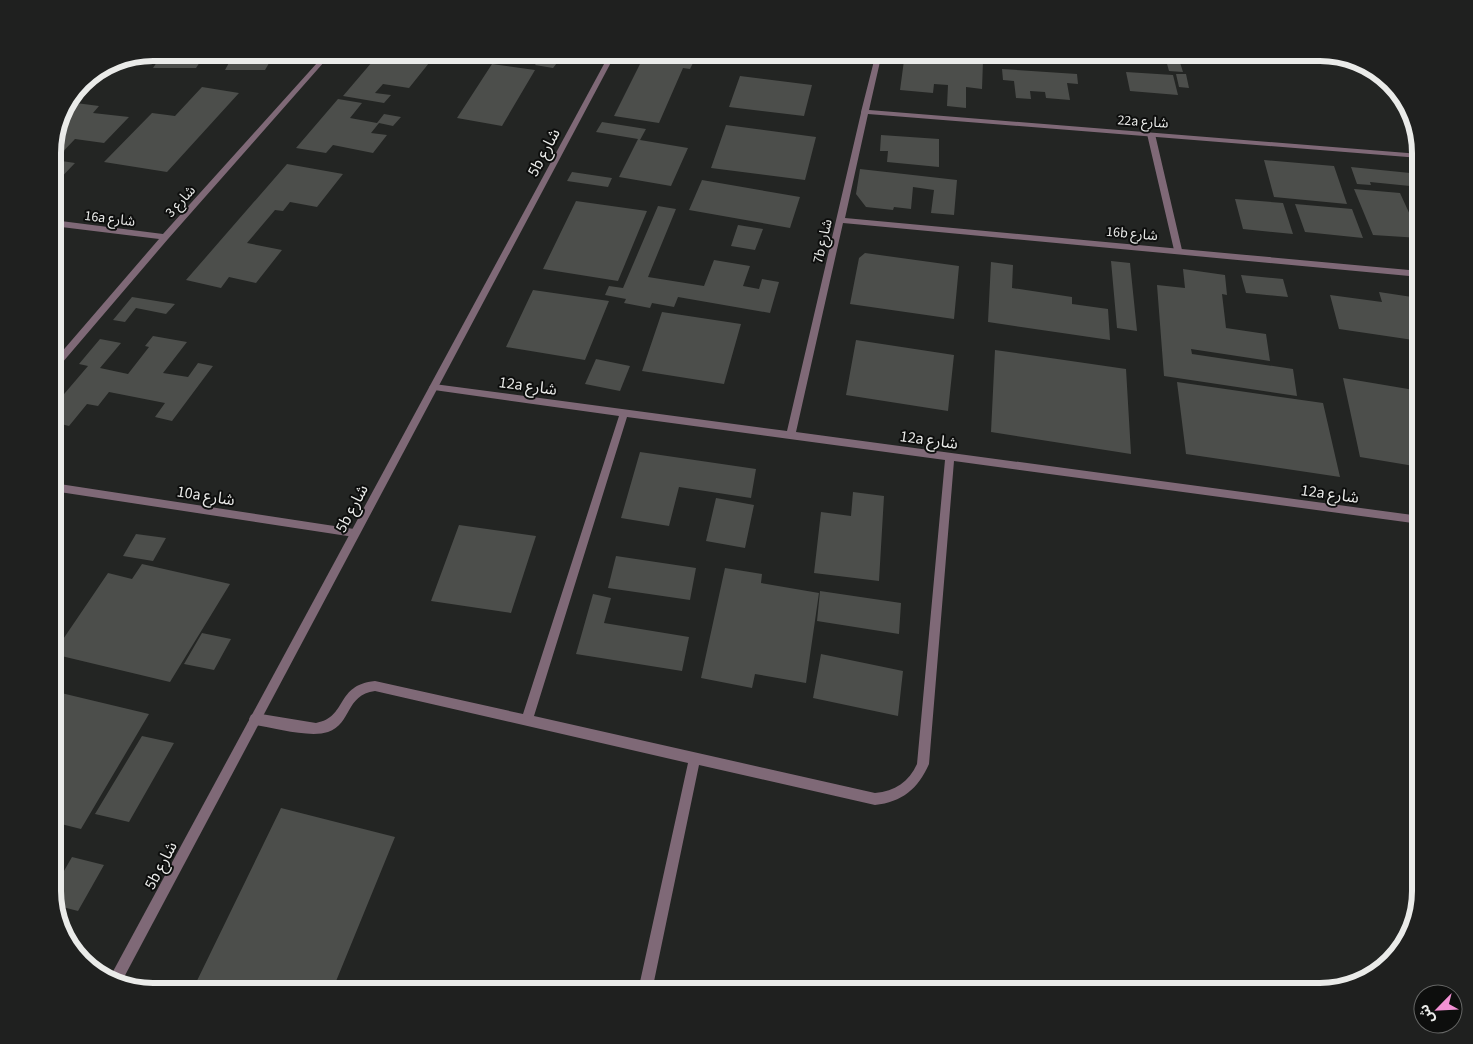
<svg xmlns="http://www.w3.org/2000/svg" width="1473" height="1044" font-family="'Source Sans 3','Noto Sans Arabic',sans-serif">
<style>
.building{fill:#4c4e4b}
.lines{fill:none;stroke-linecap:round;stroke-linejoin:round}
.service{fill:#7f6977;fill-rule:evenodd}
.minor{fill:#7f6977;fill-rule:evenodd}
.tertiary{fill:#7f6977;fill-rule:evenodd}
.labels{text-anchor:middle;stroke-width:4;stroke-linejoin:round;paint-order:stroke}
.far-street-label{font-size:14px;fill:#eaebe9;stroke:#0d0e0d}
.street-label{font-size:16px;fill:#eaebe9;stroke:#0d0e0d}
.rim{fill:none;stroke:#eaebe9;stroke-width:6}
</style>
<rect width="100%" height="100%" fill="#232523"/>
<!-- building -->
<path class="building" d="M163 53H275L265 70H225L231 59H202L196 68H153Z
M905 53H988L987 62 983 61 982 89 966 87V108L947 106 948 85 934 84 933 93 900 90Z
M1006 53H1078L1081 62 1008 61Z
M1101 53H1155L1157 60 1144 59 1145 62 1116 61 1115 58 1102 57Z
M1164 53H1177L1183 72 1169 71Z
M378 55 429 63 409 88 383 84 375 93 391 95 384 103 343 96Z
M129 57 120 69 102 68 115 60Z
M659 57 694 61 690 69 683 68 659 123 614 116 641 62 656 64Z
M539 60 557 63 553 68 535 65Z
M492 64 535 70 502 126 457 118Z
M1002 69 1077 74 1078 84 1067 83 1070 100 1046 98 1045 92 1030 91 1031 99 1016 98 1014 81 1003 80Z
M1126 72 1173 75 1178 95 1130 91Z
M1176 74H1186L1189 88 1179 87Z
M740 76 812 85 804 116 729 107Z
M202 87 239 93 167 172 104 162 152 113 175 116Z
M338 99 362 103 350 118 377 123 384 114 401 117 393 126 379 123 371 133 387 135 373 153 333 145 326 153 296 148Z
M76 103 99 106 93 113 129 117 104 143 75 139 55 160 75 163 53 186V147L60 119Z
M602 122 646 129 640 140 688 148 671 186 619 177 638 139 596 132Z
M726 125 816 137 805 180 711 168Z
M881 135 939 139V167L887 162 888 151H880Z
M1264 160 1334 166 1347 204 1274 197Z
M287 164 343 174 317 207 290 202 283 211 275 210 247 243 282 250 256 283 229 277 221 288 186 280Z
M1351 167 1420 174V187L1370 182 1371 185 1357 184Z
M860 169 957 180 954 215 931 213 934 190 913 187 911 209 894 207 893 210 866 207 856 194Z
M572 172 612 178 608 187 567 181Z
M702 180 800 197 790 228 689 210Z
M1354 189 1400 193 1411 217 1420 218V238L1373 235Z
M1235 199 1283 203 1293 234 1243 229Z
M576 201 647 211 618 281 543 269Z
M1295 204 1352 209 1363 238 1305 232Z
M658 206 676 209 648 277 704 286 714 260 750 266 743 286 759 289 762 279 779 282 770 313 678 297 674 307 652 303 650 308 624 303 626 299 605 295 609 286 623 288Z
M738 225 763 229 755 250 731 246Z
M865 253 959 266 954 319 850 304 859 258Z
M1111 261 1130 263 1137 331 1117 328Z
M991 262 1013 265 1012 288 1072 297V304L1108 309 1110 340 988 322Z
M1183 269 1225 275 1227 295 1222 294 1226 328 1266 334 1270 361 1191 349 1192 354 1293 369 1297 396 1164 376 1157 285 1185 288Z
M1241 275 1283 279 1288 297 1246 293Z
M533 290 609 301 585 360 506 347Z
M1379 292 1412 297 1420 322V341L1339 329 1330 295 1382 302Z
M132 297 175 304 166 314 136 308 125 322 113 320Z
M662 312 741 324 724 384 642 371Z
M153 336 187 342 163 373 188 377 198 363 213 366 172 421 155 417 165 403 109 392 98 406 87 404 69 426 53 422V407L88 366 79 364 100 339 121 343 100 368 128 374 149 347 145 346Z
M856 340 954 355 948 411 846 395Z
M995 350 1126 369 1131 454 991 432Z
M596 359 630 366 620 391 585 384Z
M1343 378 1420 391V467L1360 457Z
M1177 382 1323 403 1340 477 1186 454Z
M640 452 756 469 751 498 679 487 669 526 621 518Z
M853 492 884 496 879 581 814 573 821 512 851 516Z
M716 498 754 505 745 548 706 541Z
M459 525 536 536 511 613 431 601Z
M136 534 166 538 153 561 123 556Z
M616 556 696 568 690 600 608 588Z
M142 564 230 584 170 682 53 654 108 573 132 579Z
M725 568 762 574 761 583 819 593 806 683 755 674 752 688 701 678Z
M820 591 901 603 899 634 817 621Z
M593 594 611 598 604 623 689 637 682 671 576 654Z
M202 633 231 639 214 670 184 664Z
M821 654 903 671 898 716 813 698Z
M57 692 149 714 81 829 53 822V698Z
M142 736 174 743 129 822 95 814Z
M281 808 395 837 332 991H192Z
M53 855 61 857 53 872Z
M72 857 104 865 78 911 55 905 53 897V890Z"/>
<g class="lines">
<!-- service -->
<path class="service" d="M1148 132 1155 134 1182 250 1178 253 1174 250 1147 134Z
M1414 516 1418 517 1420 526V547L1416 546 1415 543 1409 520 1410 517Z"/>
<!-- minor -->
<path class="minor" d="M326 53H332L168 239 56 370 53 371V362L159 239 53 226V220L163 234Z
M876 53H882L869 110 1420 154V158L868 114 845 218 1420 271V277L843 223 796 432 1420 516V524L954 461 929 764C918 789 902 802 875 805L699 765 652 991H638L688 763 375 691C345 695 352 724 328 732 310 738 274 728 255 725L251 723 249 719 251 715 255 713 316 723C348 717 335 685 375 681L523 714 619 416 434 390 429 387 434 384 787 431 861 113V112ZM627 417 945 460 917 764C909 782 895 791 875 793L534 716Z
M53 483 354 529 358 530 359 533 358 536 354 537 53 491Z"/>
<!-- tertiary -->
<path class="tertiary" d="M610 53H616L122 981 110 977Z"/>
</g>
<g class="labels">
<!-- far-street labels -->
<g class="far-street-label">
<text transform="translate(1143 121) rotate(4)" y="5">22a شارع</text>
<text transform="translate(180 201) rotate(-48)" y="5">شارع 3</text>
<text transform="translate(110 218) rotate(7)" y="5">16a شارع</text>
<text transform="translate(1132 233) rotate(5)" y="5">16b شارع</text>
<text transform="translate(822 241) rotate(-77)" y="5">7b شارع</text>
</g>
<!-- street labels -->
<g class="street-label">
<text transform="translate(543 152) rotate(-62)" y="6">5b شارع</text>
<text transform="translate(528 385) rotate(8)" y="6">12a شارع</text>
<text transform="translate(929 439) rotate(8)" y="6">12a شارع</text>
<text transform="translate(1330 493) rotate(8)" y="6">12a شارع</text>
<text transform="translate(206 495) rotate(9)" y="6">10a شارع</text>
<text transform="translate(351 508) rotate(-62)" y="6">5b شارع</text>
<text transform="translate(160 865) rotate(-62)" y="6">5b شارع</text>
</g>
</g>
<!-- crop -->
<path d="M0 0H1473V1044H0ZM153 61H1320A92 92 0 0 1 1412 153V891A92 92 0 0 1 1320 983H153A92 92 0 0 1 61 891V153A92 92 0 0 1 153 61Z" fill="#1f201f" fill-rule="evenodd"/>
<path class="rim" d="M153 61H1320A92 92 0 0 1 1412 153V891A92 92 0 0 1 1320 983H153A92 92 0 0 1 61 891V153A92 92 0 0 1 153 61Z"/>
<!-- north arrow -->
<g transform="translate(1438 1009) rotate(246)"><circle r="24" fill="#0d0e0d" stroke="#656665"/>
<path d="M0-4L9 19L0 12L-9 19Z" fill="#f391d5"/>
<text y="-8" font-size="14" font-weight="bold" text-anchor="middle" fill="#eaebe9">ش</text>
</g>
</svg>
